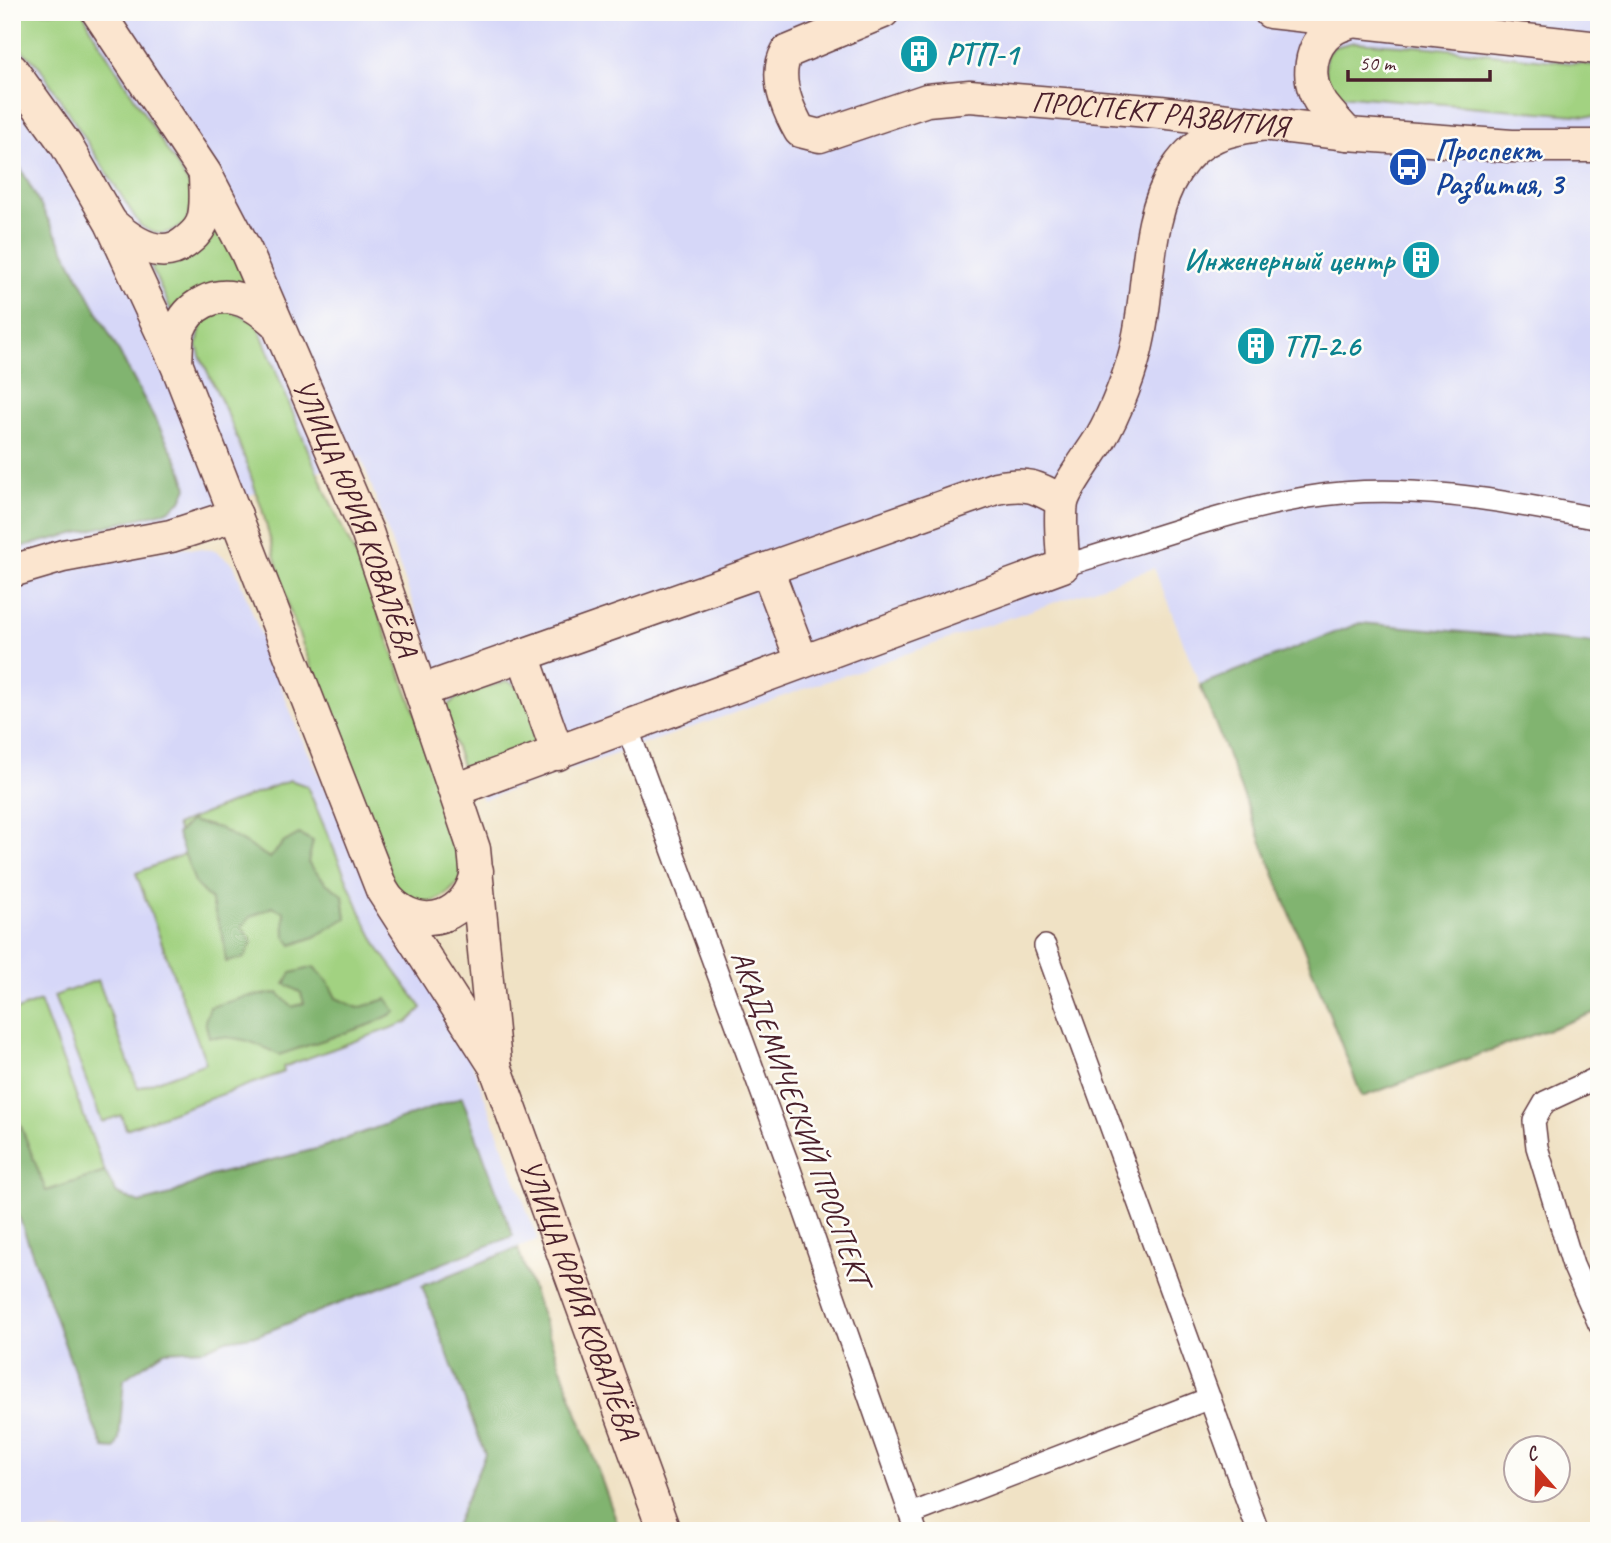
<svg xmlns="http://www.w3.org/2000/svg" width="1611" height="1543" font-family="Caveat,sans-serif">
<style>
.built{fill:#d6d7f8}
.green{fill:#a2d281;stroke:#767856;stroke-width:2}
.forest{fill:#81b46f;stroke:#666a4d;stroke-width:2}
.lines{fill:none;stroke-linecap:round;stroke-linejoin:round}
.street-casing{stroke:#633c42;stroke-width:24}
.secondary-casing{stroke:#633c42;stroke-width:35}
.street{stroke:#fff;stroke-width:21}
.secondary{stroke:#fbe5cf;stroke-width:32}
.labels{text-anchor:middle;stroke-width:5;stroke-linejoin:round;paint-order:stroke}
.culture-label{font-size:30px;font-weight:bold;fill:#0d838f;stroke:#fdfcf7;text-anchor:start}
.street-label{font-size:30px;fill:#4a1f2b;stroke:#fdfcf7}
.transit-label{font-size:30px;font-weight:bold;fill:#164399;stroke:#fdfcf7;text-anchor:start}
</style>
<rect width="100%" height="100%" fill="#fdfcf7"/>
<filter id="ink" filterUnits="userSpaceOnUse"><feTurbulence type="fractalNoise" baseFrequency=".0143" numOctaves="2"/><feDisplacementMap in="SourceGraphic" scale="14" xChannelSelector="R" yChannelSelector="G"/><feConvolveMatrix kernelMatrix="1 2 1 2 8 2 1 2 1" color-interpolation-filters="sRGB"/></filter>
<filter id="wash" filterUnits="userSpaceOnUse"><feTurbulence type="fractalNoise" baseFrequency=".00686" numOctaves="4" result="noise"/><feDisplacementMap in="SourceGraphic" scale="28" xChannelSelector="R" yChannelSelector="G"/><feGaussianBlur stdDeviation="1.57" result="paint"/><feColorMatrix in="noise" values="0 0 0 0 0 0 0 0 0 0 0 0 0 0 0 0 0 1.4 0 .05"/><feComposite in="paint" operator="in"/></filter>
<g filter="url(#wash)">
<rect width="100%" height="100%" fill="#f0e2c5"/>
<!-- built -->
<path class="built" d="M12 12H1599V1011L1362 1097 1154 568 482 800 361 456 170 523 12 555Z
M176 548 215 550 234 565 299 733 332 801 467 1050 538 1240 422 1287 485 1454 453 1531H12V584L66 569Z"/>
<!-- green -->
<path class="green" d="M12 12H83L94 34 191 188 194 198 185 225C167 234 157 238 140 225L39 66 12 41Z
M1354 42 1430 47 1599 66V117L1338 95 1326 78V55L1334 47Z
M219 224 248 284 218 282 172 312 151 267C158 264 165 266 173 264 195 260 210 244 219 224Z
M227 309 255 322 260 331C292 410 322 490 361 566L452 813 463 877C452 890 436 908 415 901 409 898 402 892 396 888L288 606 262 509 246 462 228 415 200 356 197 345 201 325 208 317Z
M507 681 522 688 543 742 468 774 463 769 444 712C449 694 490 687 507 681Z
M290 780 307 786 361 913 379 949 422 1008 408 1022 283 1067 284 1072 126 1129 121 1115 102 1122 54 996 98 980 138 1088 206 1063 136 873 187 853 176 825Z
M40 1001 105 1172 46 1192 12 1103V1012Z"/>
<!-- forest -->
<path class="forest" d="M20 167 181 468 187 488 181 501 168 511 12 549V213Z
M1360 623 1599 644V1011L1362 1097 1200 685Z
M190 821 219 828 270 858 283 843 299 834 313 841 308 863 326 883 343 895 346 918 314 937 292 945 285 936 284 912 272 907 250 917 242 927 252 942 244 958 226 962 223 937 211 900 196 885 177 834Z
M314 967 328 982 336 998 358 1008 387 999 396 1012 372 1024 279 1055C254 1041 238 1036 209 1037L205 1021 210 1007 245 997 278 993 292 1007 304 1003 301 993 285 984 291 973Z
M462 1097 513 1236 258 1335 226 1340 205 1349 165 1351 124 1379 119 1439 115 1449 104 1448 94 1426 12 1197V1103L46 1191 105 1172 117 1194 140 1203 167 1196 210 1176 320 1148Z
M518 1248V1249L620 1531H453L485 1454 422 1286Z"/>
</g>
<g filter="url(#ink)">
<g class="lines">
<defs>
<path id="street" d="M1063 566C1144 542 1225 511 1309 497 1404 481 1505 501 1599 519
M627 727 788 1164 916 1531
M1045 946 1258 1531
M1599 1077 1545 1102 1534 1121 1537 1147 1573 1265 1599 1324
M911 1514 1210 1398"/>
<g id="secondary">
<path id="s1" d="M98 12 205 173 246 251 367 532 474 849 495 1062"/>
<path id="s2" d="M883 12 787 52C773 76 787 108 800 131L820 136 927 100 970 96 1160 112 1348 134 1512 146H1599"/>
<path d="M1270 12 1599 48"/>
<path id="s3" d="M12 70 66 145 111 223 176 363 382 890 495 1066 664 1531"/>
<path d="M1348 134C1338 123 1327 112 1319 100 1306 78 1309 47 1331 31 1337 26 1348 23 1356 20"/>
<path d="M112 224C131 241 160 261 184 243 192 237 198 232 202 223 208 208 205 190 205 174"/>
<path d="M176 363C177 352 176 341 179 330 183 318 192 308 204 302 232 288 256 305 277 324"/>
<path d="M767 569 802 661"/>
<path d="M12 571 63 556 171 536 236 515"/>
<path d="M523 655 558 754"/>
<path d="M421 691 996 488C1027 482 1035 486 1062 501"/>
<path d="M455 790 1063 566C1063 547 1059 521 1062 503 1065 488 1091 454 1100 439 1115 414 1133 368 1138 340 1150 286 1145 217 1176 170 1200 134 1227 130 1267 124"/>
<path d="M389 900C422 935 470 916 477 871"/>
</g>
</defs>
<!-- street casing -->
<use href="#street" class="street-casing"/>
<!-- secondary casing -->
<use href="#secondary" class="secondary-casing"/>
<!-- street -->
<use href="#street" class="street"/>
<!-- secondary -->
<use href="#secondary" class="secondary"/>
</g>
</g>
<!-- icons -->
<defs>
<symbol id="building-disc" viewBox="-11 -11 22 22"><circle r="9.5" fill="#0f9aa8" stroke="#fdfcf7"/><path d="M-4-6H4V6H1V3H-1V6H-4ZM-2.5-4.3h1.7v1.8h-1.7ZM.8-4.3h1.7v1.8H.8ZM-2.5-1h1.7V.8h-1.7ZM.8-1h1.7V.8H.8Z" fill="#fff"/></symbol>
<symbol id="bus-disc" viewBox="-11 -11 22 22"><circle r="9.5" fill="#1a4fb4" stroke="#fdfcf7"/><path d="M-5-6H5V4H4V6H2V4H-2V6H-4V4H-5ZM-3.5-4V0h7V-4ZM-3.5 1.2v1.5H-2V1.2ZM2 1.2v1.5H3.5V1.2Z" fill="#fff"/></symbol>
</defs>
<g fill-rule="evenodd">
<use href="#building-disc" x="897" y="32" width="44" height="44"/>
<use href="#bus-disc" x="1386" y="145" width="44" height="44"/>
<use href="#building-disc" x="1399" y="238" width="44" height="44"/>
<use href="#building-disc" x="1234" y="324" width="44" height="44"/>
</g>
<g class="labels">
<!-- culture labels -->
<g class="culture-label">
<text x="946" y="64">РТП-1</text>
<text x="1394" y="270" text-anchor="end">Инженерный центр</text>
<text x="1283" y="356">ТП-2.6</text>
</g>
<!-- street labels -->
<g class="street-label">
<text dy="10" stroke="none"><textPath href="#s2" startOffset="555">ПРОСПЕКТ РАЗВИТИЯ</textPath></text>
<text dy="10" stroke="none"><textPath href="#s1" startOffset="570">УЛИЦА ЮРИЯ КОВАЛЁВА</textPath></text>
<text transform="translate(801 1118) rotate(70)" y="10">АКАДЕМИЧЕСКИЙ ПРОСПЕКТ</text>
<text dy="10" stroke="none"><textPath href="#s3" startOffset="1360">УЛИЦА ЮРИЯ КОВАЛЁВА</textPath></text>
</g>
<!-- transit labels -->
<g class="transit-label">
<text x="1435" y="160">Проспект<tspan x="1435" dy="34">Развития, 3</tspan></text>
</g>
</g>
<!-- margin -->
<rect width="1611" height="1543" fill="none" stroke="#fdfcf7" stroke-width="42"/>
<!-- north arrow -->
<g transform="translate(1537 1469) rotate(340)"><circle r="33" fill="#fdfcf7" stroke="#b5a4a5" stroke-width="2"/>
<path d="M0-5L12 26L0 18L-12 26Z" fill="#c8321e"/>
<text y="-10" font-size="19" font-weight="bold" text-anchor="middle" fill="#4a1f2b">С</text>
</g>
<!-- scale -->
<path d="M1348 70v10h142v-10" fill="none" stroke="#4a1f2b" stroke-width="3.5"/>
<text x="1359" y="70" font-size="21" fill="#4a1f2b" stroke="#fdfcf7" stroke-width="5" paint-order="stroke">50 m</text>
</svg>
